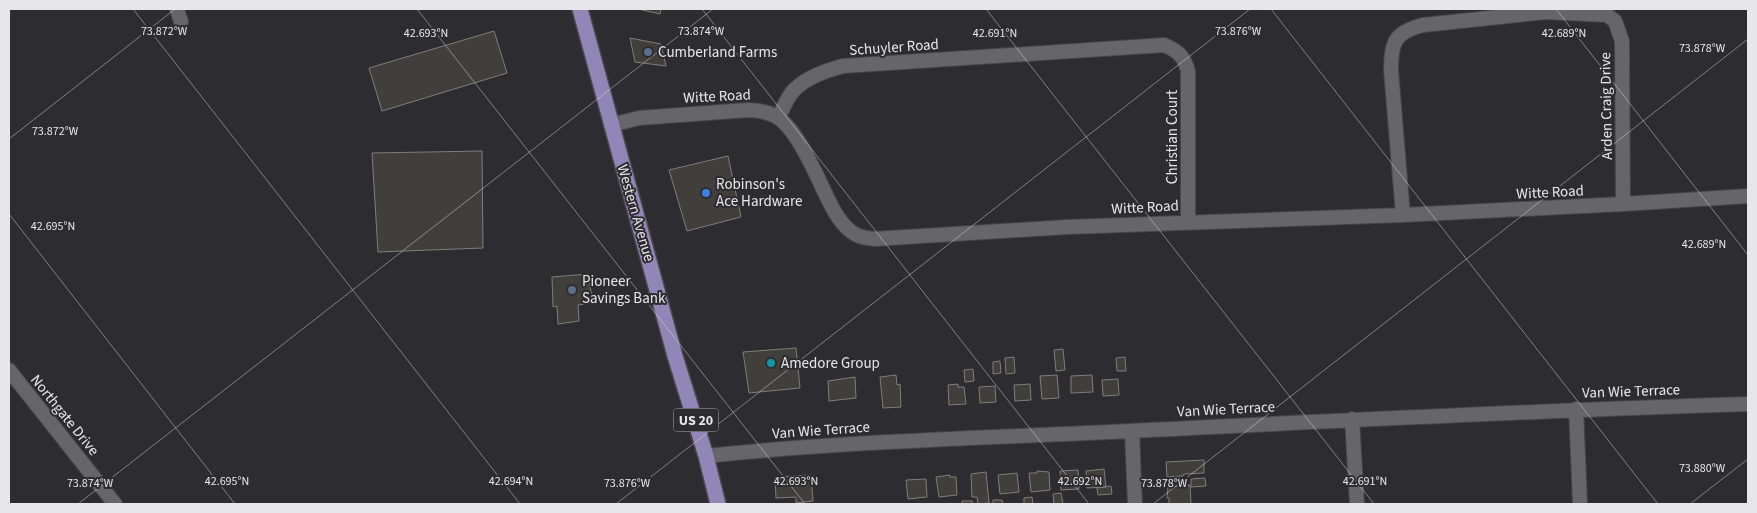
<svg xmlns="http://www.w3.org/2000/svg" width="1757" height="513" font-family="'Source Sans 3',sans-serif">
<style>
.building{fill:#413f3c;stroke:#807d7a}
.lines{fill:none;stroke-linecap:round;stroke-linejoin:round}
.street-casing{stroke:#47474a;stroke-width:16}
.primary-casing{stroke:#47474a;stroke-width:18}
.street{stroke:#666569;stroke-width:14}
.primary{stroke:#9285b8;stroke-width:15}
.ticks{fill:none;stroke:#e7e7e9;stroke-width:1;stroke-opacity:0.45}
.service-dot{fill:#5c6f8a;stroke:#2d2c30;stroke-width:2}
.shop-dot{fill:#3f7fe0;stroke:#2d2c30;stroke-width:2}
.culture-dot{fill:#0f9aa8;stroke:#2d2c30;stroke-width:2}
.labels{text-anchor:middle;stroke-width:4;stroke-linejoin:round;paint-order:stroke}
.shield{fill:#2d2c30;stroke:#afafb2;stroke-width:1}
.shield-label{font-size:14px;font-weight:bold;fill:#e7e7e9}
.street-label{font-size:15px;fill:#e7e7e9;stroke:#2d2c30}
.poi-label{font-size:15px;fill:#e7e7e9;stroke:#2d2c30;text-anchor:start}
.ticks-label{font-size:12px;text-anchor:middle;fill:#e7e7e9;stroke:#2d2c30;stroke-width:4;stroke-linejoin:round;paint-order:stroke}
</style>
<rect width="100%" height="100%" fill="#2d2c30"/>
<!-- building -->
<path class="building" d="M638 9H661L660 14Z
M494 31 507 73 382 111 369 68Z
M630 38 661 44 666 66 635 62Z
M482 151 483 248 378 252 372 153Z
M728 156 741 217 687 231 669 170Z
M588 274 593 303 578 305 579 321 558 324 557 306 553 307 552 277Z
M796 348 800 388 749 393 743 352Z
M1063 349 1065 370 1056 371 1054 350Z
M1014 357 1015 373 1006 374 1005 358Z
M1125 357 1126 371H1117L1116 358Z
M1000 361 1001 373 993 374V362Z
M973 369 974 381 965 382 964 370Z
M896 375 897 385 900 384 901 407 883 408 880 377Z
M1057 375 1059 398 1042 399 1040 376Z
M1092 375 1093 392 1071 393V376Z
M855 377 856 398 829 401 828 381Z
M1118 379 1119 395 1103 396 1102 380Z
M958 384V387H964L966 404 949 405 948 385Z
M1030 384 1031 400 1015 401 1014 385Z
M995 386 996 402 980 403 979 387Z
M1204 460V473L1184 474 1183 476 1167 477 1166 462Z
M1104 469 1106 487 1087 488 1086 471Z
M1078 470 1079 489 1061 490 1060 471Z
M1037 471 1049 472 1050 490 1031 492 1029 473H1037Z
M986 472 989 503 978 504 977 497H972L971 474Z
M1017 473 1019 492 1000 494 998 475Z
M811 475 813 501 796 503V497L776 498 775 477Z
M950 475V477H956L957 495 939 497 936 477Z
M1205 478 1206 486 1191 487V479Z
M926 479 927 497 908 499 906 480Z
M1190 485 1191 504H1169V498H1167L1168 487Z
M1111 486 1112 494 1098 495 1097 488Z
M1061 493 1063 504H1054L1053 494Z
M1032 497 1033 504H1024V498Z
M993 500H1002L1003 504H993Z
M962 501H972L973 504H962Z"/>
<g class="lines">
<defs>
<path id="street" d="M177 9 181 22
M778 118C783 109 787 97 794 90 807 77 825 71 843 66L1164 45C1178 51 1184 56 1188 71V222
M611 125 639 118 748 110C758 110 768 112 777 117 798 130 817 177 828 199 834 212 844 230 859 236 864 238 870 238 874 239L1067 227 1403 215 1623 204 1748 196
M1403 215 1391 70C1391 42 1395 32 1423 25L1546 12 1607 15 1615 21 1622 41 1623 204
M9 370 115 504
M1576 409 1580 504
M1352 419 1357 504
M1132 431 1135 504
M706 456C847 441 989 438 1130 431 1336 421 1542 410 1748 404"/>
<path id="primary" d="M580 9 675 356 706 456 718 504"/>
</defs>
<!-- street casing -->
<use href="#street" class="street-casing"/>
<!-- primary casing -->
<use href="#primary" class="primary-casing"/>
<!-- street -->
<use href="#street" class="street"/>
<!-- primary -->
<use href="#primary" class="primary"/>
</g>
<!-- ticks -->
<path class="ticks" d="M133 9 520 504M417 9 805 504M702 9 1089 504M986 9 1374 504M1271 9 1658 504M1556 9 1748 255M9 139 175 9M9 214 235 504M78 504 713 9M616 504 1250 9M1153 504 1748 39M1690 504 1748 459"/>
<!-- markers -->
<g class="service-dot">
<circle cx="648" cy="52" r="5"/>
<circle cx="572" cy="290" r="5"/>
</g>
<circle class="shop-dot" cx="706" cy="193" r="5"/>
<circle class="culture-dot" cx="771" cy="363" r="5"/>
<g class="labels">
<!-- shield labels -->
<rect class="shield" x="673.5" y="408.5" width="45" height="23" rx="4"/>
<g class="shield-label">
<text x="696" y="425">US 20</text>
</g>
<!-- street labels -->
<g class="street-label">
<text transform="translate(894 47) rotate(-4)" y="5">Schuyler Road</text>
<text transform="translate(717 96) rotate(-3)" y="5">Witte Road</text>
<text transform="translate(1606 106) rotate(-91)" y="5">Arden Craig Drive</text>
<text transform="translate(1172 137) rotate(-90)" y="5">Christian Court</text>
<text transform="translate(1550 192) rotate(-3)" y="5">Witte Road</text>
<text transform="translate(1145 207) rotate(-3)" y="5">Witte Road</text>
<text transform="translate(636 213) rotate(74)" y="5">Western Avenue</text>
<text transform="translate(1631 391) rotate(-2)" y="5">Van Wie Terrace</text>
<text transform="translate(1226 409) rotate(-3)" y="5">Van Wie Terrace</text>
<text transform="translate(65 415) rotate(51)" y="5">Northgate Drive</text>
<text transform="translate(821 430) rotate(-4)" y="5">Van Wie Terrace</text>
</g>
<!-- poi labels -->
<g class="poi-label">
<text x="658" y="57">Cumberland Farms</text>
<text x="716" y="189">Robinson's<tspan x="716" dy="17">Ace Hardware</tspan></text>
<text x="582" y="286">Pioneer<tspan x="582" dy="17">Savings Bank</tspan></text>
<text x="781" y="368">Amedore Group</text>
</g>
</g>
<g class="ticks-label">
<text x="164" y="35">73.872°W</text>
<text x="701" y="35">73.874°W</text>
<text x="1238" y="35">73.876°W</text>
<text x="1564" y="37">42.689°N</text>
<text x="426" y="37">42.693°N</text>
<text x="995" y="37">42.691°N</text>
<text x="1702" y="52">73.878°W</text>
<text x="55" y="135">73.872°W</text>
<text x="53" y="230">42.695°N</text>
<text x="1704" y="248">42.689°N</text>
<text x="1702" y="472">73.880°W</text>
<text x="227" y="485">42.695°N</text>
<text x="511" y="485">42.694°N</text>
<text x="796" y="485">42.693°N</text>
<text x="1080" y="485">42.692°N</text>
<text x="1365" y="485">42.691°N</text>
<text x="90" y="487">73.874°W</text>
<text x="627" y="487">73.876°W</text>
<text x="1164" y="487">73.878°W</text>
</g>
<!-- border -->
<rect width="1757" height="513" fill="none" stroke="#e7e7e9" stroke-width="20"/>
</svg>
